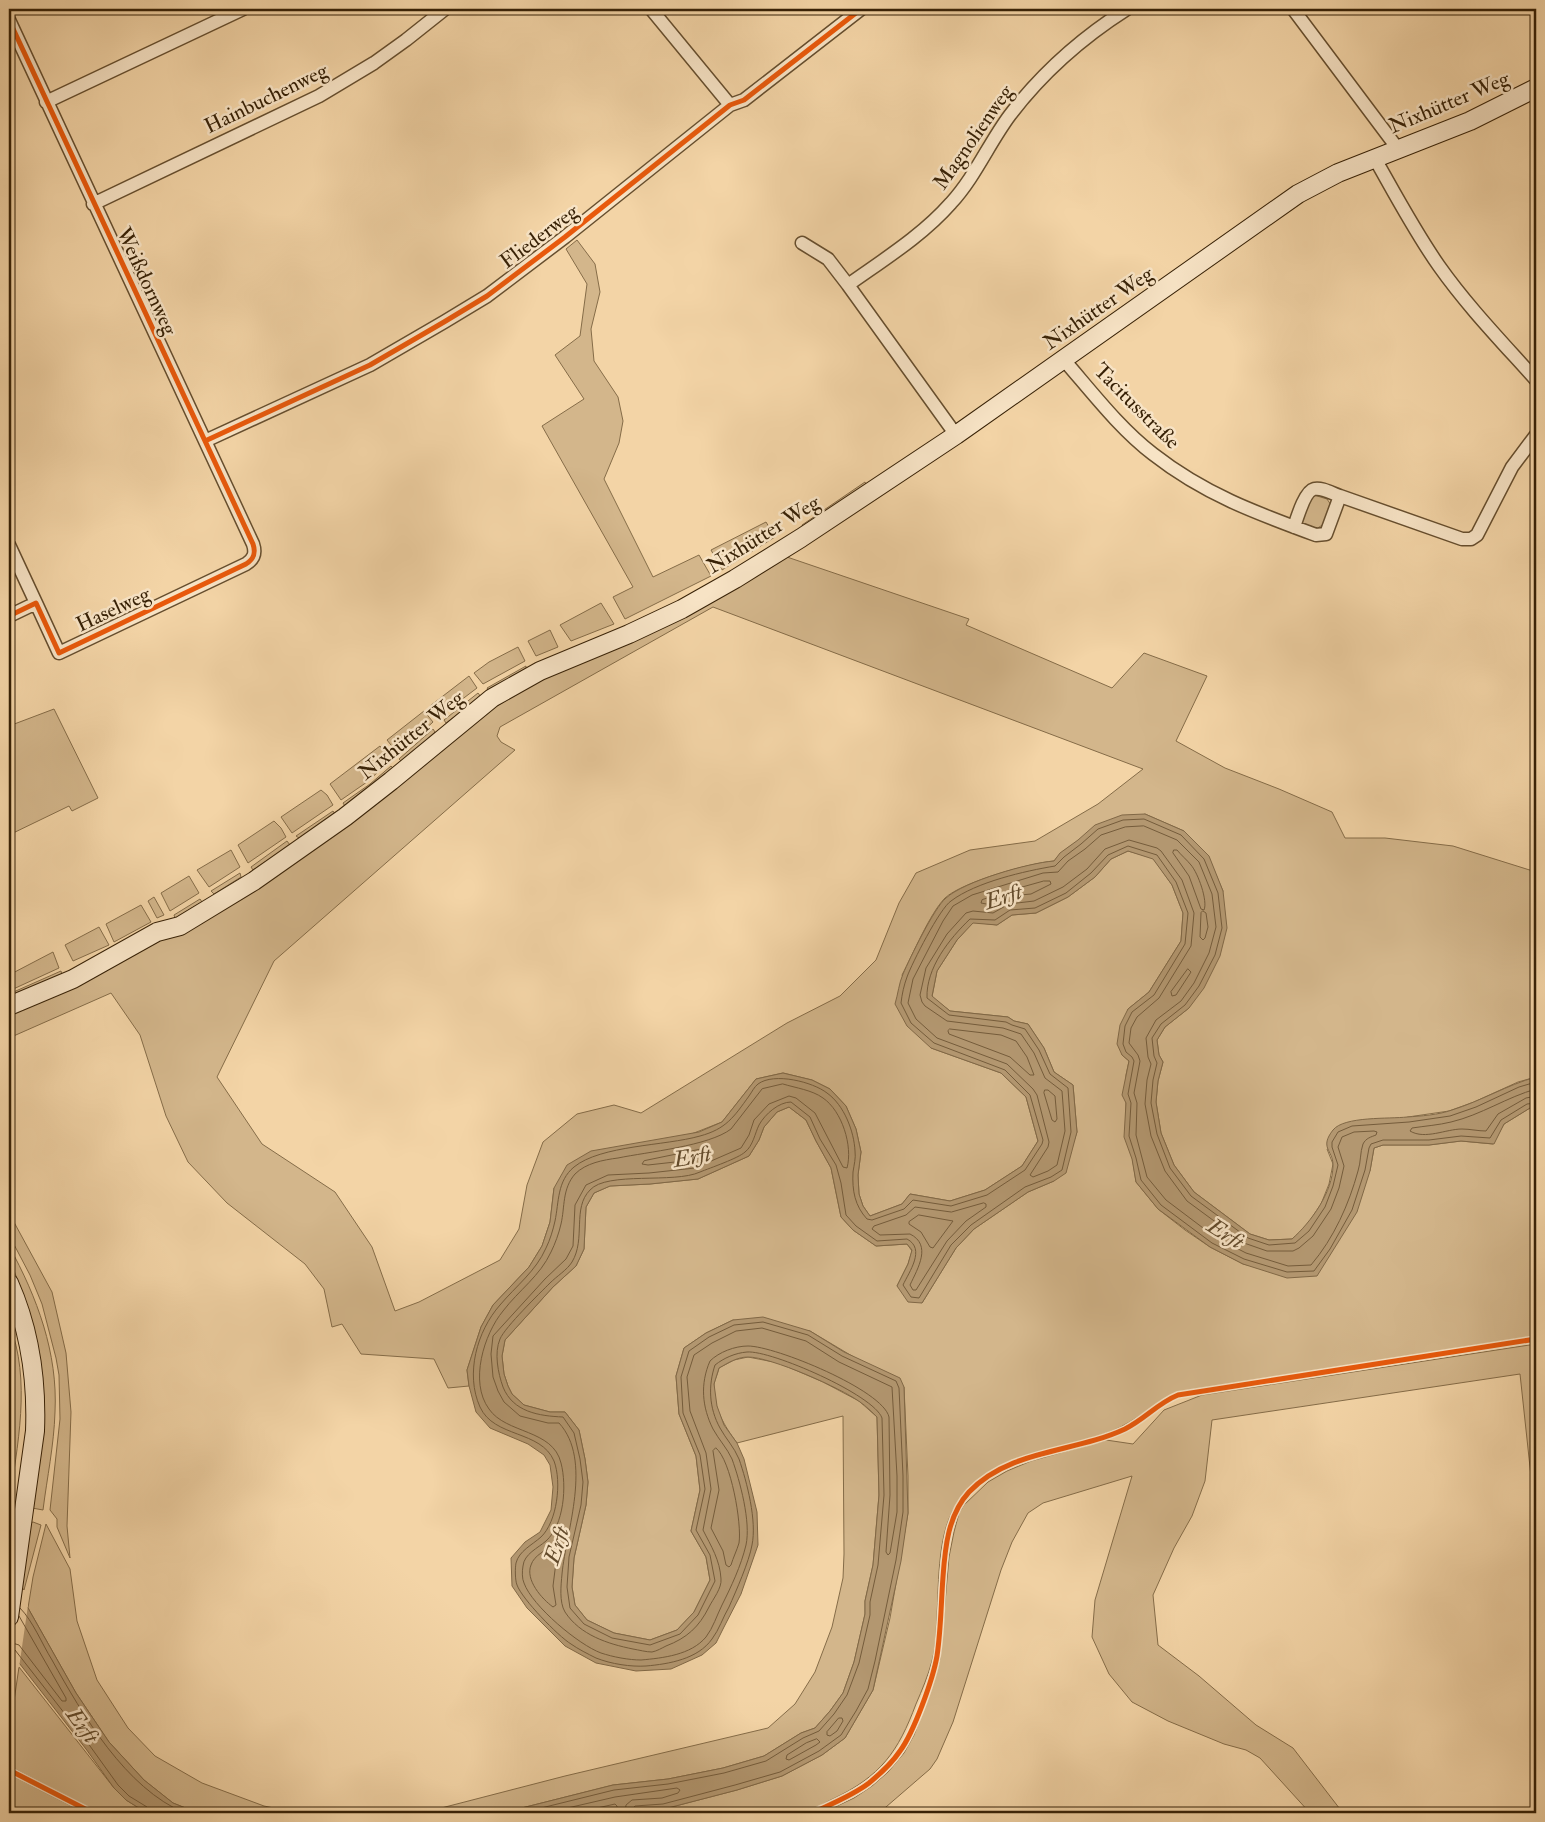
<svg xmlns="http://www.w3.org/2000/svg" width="1545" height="1822" font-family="'IM FELL Double Pica',serif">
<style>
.green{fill:#d3b68b;stroke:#856c48;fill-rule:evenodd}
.water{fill:#b39770;stroke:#816846}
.pier{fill:#f3d4a6}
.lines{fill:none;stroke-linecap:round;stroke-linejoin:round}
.shore{stroke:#755c3b;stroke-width:1}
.minor-casing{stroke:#664e2e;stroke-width:15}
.secondary-casing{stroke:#372106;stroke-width:20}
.minor{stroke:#f7e3c5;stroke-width:12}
.secondary{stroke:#f7e3c5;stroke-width:18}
.cycleway-casing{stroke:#f7e3c5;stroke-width:8}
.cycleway{stroke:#e8590c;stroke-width:5}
.labels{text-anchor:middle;stroke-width:5;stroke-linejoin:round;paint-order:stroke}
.street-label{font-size:21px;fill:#372106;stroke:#f7e3c5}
.water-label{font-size:22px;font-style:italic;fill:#624a2b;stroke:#f7e3c5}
</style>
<rect width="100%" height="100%" fill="#f3d4a6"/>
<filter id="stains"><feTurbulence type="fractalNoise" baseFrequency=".004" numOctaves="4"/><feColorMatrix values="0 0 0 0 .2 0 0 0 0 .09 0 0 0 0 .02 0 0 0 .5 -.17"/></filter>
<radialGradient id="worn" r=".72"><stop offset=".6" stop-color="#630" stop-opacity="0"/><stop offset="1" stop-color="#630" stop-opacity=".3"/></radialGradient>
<!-- green -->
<path class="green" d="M577 240 595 264 600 292 591 329 594 361 618 397 623 421 619 443 604 479 653 577 699 555 711 576 625 619 613 597 633 587 542 426 584 399 555 355 580 336 587 284 566 249Z
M865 482 867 487 803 527 802 525Z
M1314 495 1327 499 1331 505 1324 524 1316 529 1305 525 1301 522 1311 498Z
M766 522 775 537 722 570 711 550Z
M787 557 969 619 966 625 1112 688 1144 653 1207 676 1176 741 1225 768 1279 789 1332 812 1345 838H1385L1453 846 1536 872V1077L1518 1082 1474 1102 1449 1111 1408 1117 1327 1149 1333 1164 1329 1184 1321 1204 1305 1228 1292 1239 1269 1240 1250 1234 1194 1192 1174 1165 1161 1133 1156 1102 1158 1081 1163 1062 1159 1055 1157 1040 1165 1027 1189 1008 1223 891 1208 856 1184 831 1145 814C1116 826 1073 836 1054 861 1030 863 962 882 945 898 930 913 912 956 902 975L931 1048 1001 1073 1026 1097 1038 1141 1022 1166 985 1190 950 1201 910 1194 902 1204 870 1216 863 1206 859 1194 858 1175 861 1152 856 1129 846 1106 830 1089 812 1080 783 1073 756 1079 722 1122 554 1188 550 1222 542 1246 529 1267 493 1305 481 1327 467 1370 469 1386 448 1388 434 1359 361 1354 342 1324 332 1327 324 1289 305 1264 227 1203 188 1162 166 1116 140 1035 111 993 9 1038V1012L114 966 229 903 352 823 398 787 461 731 497 706 542 679ZM713 607 1143 769 1098 804 1035 841 970 850 916 873 899 903 876 960 840 996 787 1023 641 1113 614 1105 577 1114 543 1142 527 1185 519 1229 500 1260 419 1302 395 1311 372 1247 335 1192 262 1144 217 1077 274 961 515 750 501 742 497 736 500 727Z
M601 603 614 624 571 641 560 625Z
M550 630 558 647 536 656 528 641Z
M518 647 525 661 483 684 474 673 489 662Z
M526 666V670L489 691 487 688Z
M469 676 477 688 440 716 430 706Z
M478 693 481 697 446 723 444 720Z
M54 709 98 798 72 811 69 806 9 835V726Z
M424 711 433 722 398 754 387 740Z
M433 729 435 732 402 762 399 759Z
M380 746 390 761 367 782 341 800 330 784Z
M391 766 394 769 346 808 343 803 370 784Z
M321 790 327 795 333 805 292 833 281 817Z
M333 811 335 814 299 838 296 836Z
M274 821 281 828 286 837 248 863 238 845Z
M287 841 290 845 253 870 251 867Z
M231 850 240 867 209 887 197 870Z
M1128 851 1153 858 1172 885 1183 913 1181 941 1149 992 1128 1009 1122 1055 1129 1061 1126 1075V1117L1136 1182 1158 1209 1185 1230 1210 1247 1243 1264 1261 1268 1370 1171 1374 1148 1383 1145H1429L1461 1141 1493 1144 1504 1124 1530 1108 1536 1107V1336L1178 1392C1155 1403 1136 1421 1112 1431 1060 1453 996 1451 959 1501 937 1529 939 1581 937 1616 936 1631 936 1647 932 1661 928 1676 922 1690 916 1704 898 1752 881 1776 833 1799 824 1803 813 1811 802 1813 789 1816 773 1813 760 1813 728 1813 697 1813 665 1813L664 1809 737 1790 782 1776 822 1755 845 1738 873 1690 890 1618 908 1513V1476L904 1387 810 1331 733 1320 706 1333 684 1348 676 1376 679 1414 696 1456 700 1490 691 1531 706 1557 710 1580 694 1612 677 1630 650 1640 614 1633 587 1620 575 1605 572 1587 574 1558 586 1505 588 1482 585 1459 579 1430 565 1412H550L524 1405 512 1394 508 1386 504 1374 502 1356 505 1340 553 1287 576 1266 584 1249 586 1207 594 1193 610 1186 650 1184 698 1179 749 1156 759 1140 764 1127 777 1112 789 1107 806 1120 816 1141 831 1168 841 1217 853 1230 876 1246 907 1244 912 1251 908 1264 897 1286 922 1303 956 1248 974 1229 1028 1192 1054 1181 1072 1147 1077 1132 1073 1085 1054 1072 1044 1048 1028 1024 1014 1021 1008 1017 950 1011 932 997 937 971 957 940 973 922 997 925 1012 915 1036 913 1068 897 1095 877 1111 859Z
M240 873 241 877 214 894 211 891Z
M189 876 199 893 170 911 161 893Z
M154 897 164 915 157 918 148 901Z
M200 899 202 902 175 918 174 915Z
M141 905 151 922 114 942 106 924Z
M99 927 109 945 73 961 65 945Z
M53 952 59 968 9 991V975Z
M61 971 62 975 12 997 9 994Z
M9 1213 52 1292 66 1353 71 1412 67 1526 70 1558 57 1527V1519L50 1510 60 1419 59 1375 56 1358 42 1304 30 1275 9 1235Z
M9 1246C37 1297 58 1353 55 1412 54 1445 47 1478 43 1510L32 1508 29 1311 9 1257Z
M9 1323C32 1381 17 1446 9 1505Z
M1536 1344V1523L1520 1374 1212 1420 1205 1481 1192 1516 1174 1548 1153 1595 1158 1645 1199 1676 1256 1725 1293 1748 1343 1813H1310L1260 1758 1246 1750 1224 1744 1168 1721 1132 1702 1109 1674 1092 1637 1095 1600 1132 1476 1043 1503 1028 1513 1012 1542 1001 1570 953 1722 937 1759 930 1769 879 1813H822L854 1798 872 1786 888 1772 904 1753 914 1735 933 1684 940 1659 949 1557 954 1532 959 1513 964 1505 988 1482 1007 1471 1031 1461 1106 1440 1133 1444 1164 1410 1202 1395Z
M748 1357 779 1363 823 1382 859 1401 877 1417 879 1495 873 1565 865 1601V1614L854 1662 843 1693 830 1711 815 1728 801 1733 764 1756 723 1768 668 1779 613 1785 502 1813H422L565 1776 768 1728 795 1704 815 1672 832 1627 843 1578 844 1554 843 1416 737 1443C725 1427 712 1406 714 1384 715 1379 718 1373 719 1368L734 1360Z
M33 1522 41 1525 24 1590 21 1586 30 1523Z
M46 1524 70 1569 77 1621 97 1680 128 1728 155 1756 202 1783 264 1806 298 1813H198L173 1803 144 1780 109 1742 76 1693 28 1608 33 1577Z
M19 1667 114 1788 126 1800 147 1813H100L9 1766V1735Z
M9 1774 85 1813H9Z
M654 1810 655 1813H608L614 1812Z"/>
<!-- water -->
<path class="water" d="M1145 814 1184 831 1209 856 1223 891 1227 928 1220 956 1204 988 1189 1008 1165 1027 1157 1040 1159 1055 1163 1062 1158 1081 1156 1102 1161 1133 1174 1165 1194 1192 1250 1234 1269 1240 1292 1239C1311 1222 1333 1192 1333 1165 1333 1150 1319 1148 1333 1130 1344 1116 1390 1119 1407 1117 1421 1116 1438 1115 1452 1110 1481 1101 1507 1085 1536 1077V1107L1530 1108 1504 1124 1494 1144 1461 1141 1429 1145H1383L1374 1148 1370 1171 1357 1212 1317 1276 1287 1278 1243 1264 1210 1247 1158 1209 1136 1182 1132 1159 1124 1137 1126 1103 1122 1095 1129 1061 1122 1055 1117 1044 1120 1025 1128 1009 1149 992 1181 941 1183 913 1172 885 1153 859 1128 851 1111 859 1095 877 1068 897 1036 913 1012 915 997 925 973 923 957 940 937 971 932 996 950 1011 1008 1017 1014 1021 1028 1024 1044 1048 1054 1072 1073 1085 1077 1132 1066 1173 1054 1181 1028 1192 974 1229 956 1248 922 1303 908 1302 897 1286 908 1264 912 1250 907 1244 876 1246 853 1230 841 1217 831 1168 816 1141 806 1120 789 1107 777 1112 764 1127 759 1140 749 1156 698 1179 650 1184 610 1186 594 1193 586 1207 584 1249 576 1266 553 1287 505 1340 502 1356 504 1374 508 1386 512 1394 524 1405 550 1412H565L579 1430 585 1459 588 1482 586 1505 574 1558 572 1587 575 1605 587 1620 614 1633 650 1640 677 1630 694 1612 710 1580 706 1557 691 1531 700 1490 696 1456 679 1414 676 1376 684 1348 706 1333 733 1320 763 1317 810 1331 844 1352 900 1378 904 1387 908 1513 901 1561 873 1690 845 1738 822 1755 782 1776 737 1790 664 1809 608 1813H502L613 1785 668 1779 723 1768 764 1756 801 1733 815 1728 830 1711 843 1693 854 1662 865 1614V1601L873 1565 879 1495 877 1417C872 1412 866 1406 860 1402 841 1388 771 1357 748 1357 737 1357 728 1363 719 1368L714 1384 717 1406 724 1425 737 1443 744 1459 757 1512 758 1545 741 1594 724 1627 716 1643 702 1655 671 1669 636 1671 596 1663 565 1646 527 1608 512 1586 511 1558 525 1542 540 1532 551 1510 553 1487 550 1465 544 1455 528 1444 490 1428 476 1412 469 1386 467 1370 481 1327 493 1305 529 1267 542 1246 550 1222 554 1188 567 1165 591 1151 699 1132 722 1122 756 1079 783 1073 812 1080 830 1089 846 1106 856 1129 861 1152 858 1175 859 1194 863 1206 870 1216 902 1204 910 1194 950 1201 985 1190 1022 1166 1038 1141 1026 1097 1001 1073 931 1048 907 1026 895 1004C898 994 899 983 903 974 910 958 934 908 946 898 965 881 1028 863 1054 861L1060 853 1078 840 1095 825 1122 815Z
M9 1588 28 1608 76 1693 109 1742 144 1780 173 1803 198 1813H147L126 1800 114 1788 86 1749 9 1650Z"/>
<!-- pier -->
<path class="pier" d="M9 1585 28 1605 19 1668 9 1655Z"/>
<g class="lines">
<!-- shore -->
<path class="shore" d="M1144 826 1177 840 1199 862 1212 894 1216 927 1209 953 1194 983 1181 1001 1156 1020 1146 1038 1148 1057 1151 1064 1147 1080 1145 1104 1151 1136 1165 1171 1187 1201 1244 1243 1267 1251H1293L1299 1248 1313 1236 1331 1209 1339 1188 1344 1166 1338 1147 1342 1137 1354 1132 1374 1131 1377 1132 1376 1135C1371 1137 1366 1138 1363 1144 1360 1152 1361 1162 1358 1171 1349 1204 1334 1238 1311 1265L1288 1266 1246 1253 1215 1237 1166 1200 1147 1177 1136 1135 1137 1103 1134 1093 1140 1061 1138 1055 1129 1043 1131 1028 1137 1017 1159 998 1191 946 1194 913 1182 880 1161 851 1157 848 1129 840 1105 849 1087 869 1063 887 1034 901 1009 904 993 913 973 911 966 913 947 934 926 968 920 995 922 1002 925 1006 947 1021 1003 1028 1021 1034 1034 1053 1045 1078 1062 1091 1065 1131 1057 1165 1048 1171 1033 1177 1030 1175 1048 1147 1049 1142 1037 1095 1033 1089 1007 1064 937 1038 916 1019 908 1003 913 979 943 921 953 906 972 895 1043 873 1058 872 1068 861 1085 849 1101 835 1125 827Z
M1174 850H1177C1181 855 1187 860 1191 865 1198 873 1208 901 1204 910L1201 909 1189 876 1173 853Z
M1044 881H1050L1051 884 1031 894 1010 896 1007 894 1009 891Z
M1000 894 1003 895V898L992 905 981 903 982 900Z
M1203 911 1206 913 1208 927 1205 938 1203 940 1200 937 1201 913Z
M1188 969 1191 972 1176 995 1172 996 1171 992Z
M950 1029 1001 1035 1016 1041 1027 1057 1034 1075H1030L1010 1057 949 1034 948 1031Z
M783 1084C796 1088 812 1090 823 1098 842 1111 853 1146 847 1168L843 1167 815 1113 796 1098 789 1096 769 1104 754 1120 749 1135 741 1148 695 1168 649 1173 608 1175 586 1185 575 1205 573 1246 566 1259 545 1279 493 1336 491 1354 493 1377 498 1391 504 1402 520 1416 548 1423H559C593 1460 566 1531 562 1574 561 1585 559 1602 565 1612 580 1635 608 1644 633 1649 639 1650 646 1652 652 1652 657 1651 662 1648 666 1646 687 1638 699 1627 709 1607 713 1599 722 1588 721 1579 720 1560 711 1546 703 1530L711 1489 706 1453 690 1411 687 1377 694 1355 712 1343 736 1331 762 1328 806 1341 839 1362 892 1387 897 1476V1512L890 1553 888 1555 886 1552 890 1495 889 1417C883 1390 775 1346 748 1346 735 1346 719 1352 710 1361 700 1384 702 1407 713 1429 719 1440 727 1448 732 1459 740 1481 751 1522 746 1545 741 1566 731 1587 722 1605 717 1615 713 1628 706 1637 691 1655 663 1658 641 1660 629 1660 613 1657 601 1653 579 1645 532 1606 524 1583 522 1579 522 1571 523 1566 524 1554 538 1548 546 1541 564 1525 567 1486 561 1463 553 1429 506 1434 489 1409 469 1382 484 1334 503 1311 519 1290 540 1276 551 1252 555 1244 559 1233 561 1224 565 1207 562 1189 575 1174 586 1163 603 1160 618 1158 647 1152 709 1146 731 1129L762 1089Z
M1536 1089C1507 1097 1481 1115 1451 1122 1439 1125 1425 1126 1412 1128L1410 1131C1425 1140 1446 1129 1462 1129 1470 1129 1478 1131 1486 1131L1498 1114 1526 1098 1536 1096
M1045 1090H1048L1055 1096 1057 1119 1055 1122 1052 1120 1044 1093Z
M707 1148 710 1150V1153L693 1160 648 1165 642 1164 644 1161Z
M984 1203 986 1204V1207L966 1221 947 1241 916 1290H913L910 1285C918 1268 932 1245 910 1234L880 1235 872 1229 874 1226 906 1215 915 1207 951 1212Z
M919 1215 953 1221 933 1248 930 1247 921 1232 909 1224V1222Z
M716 1448C731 1460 742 1524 739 1543 737 1550 733 1558 731 1565L729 1567 726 1565 723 1551 711 1528 719 1490 713 1451Z
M554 1544 558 1546 553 1586 556 1605 553 1607C542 1599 525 1580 531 1565 534 1555 547 1550 554 1544Z
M20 1608C33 1621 42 1644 52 1660 82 1714 126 1789 185 1813
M9 1642 19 1645 62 1701H66V1698L19 1616
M9 1648 15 1650 90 1746 118 1785 129 1796 147 1807 149 1813
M839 1718H842L843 1721 837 1731 830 1736 827 1735V1732Z
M817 1739 820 1742 816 1745 789 1760 786 1759 787 1755 806 1743Z
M521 1813 614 1790 668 1784 724 1773 766 1761 803 1738 819 1731 834 1714 847 1695 859 1663 870 1615V1602L878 1565 884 1495 882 1418C874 1395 771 1350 747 1352 735 1353 724 1358 715 1365 708 1386 709 1408 720 1428 726 1439 734 1447 739 1459 747 1482 757 1521 752 1545 749 1562 736 1591 729 1607 723 1617 719 1630 712 1639 698 1659 669 1664 646 1666 631 1667 611 1664 596 1658 588 1654 578 1649 571 1644 558 1636 522 1599 517 1585 515 1580 515 1568 516 1563 519 1551 532 1545 541 1537 557 1522 562 1482 554 1461 541 1430 494 1438 480 1407 465 1374 477 1331 500 1305 516 1286 536 1271 546 1248 550 1240 553 1230 555 1221 559 1202 557 1181 574 1167 601 1145 665 1146 700 1136 726 1129 734 1117 749 1096 752 1092 754 1087 758 1084 774 1072 813 1082 827 1093 844 1105 854 1131 855 1151 856 1158 854 1165 853 1172 852 1191 855 1206 867 1219L872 1220 904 1209 913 1200 951 1206 987 1195 1025 1170 1042 1144 1043 1140 1030 1095 1005 1070 934 1043 911 1023 901 1003C902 994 904 985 907 977 912 963 940 908 951 901 976 882 1025 871 1055 866L1064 857 1081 844 1098 829 1123 820 1144 819 1181 835 1204 859 1218 893 1222 928 1215 955 1199 986 1185 1005 1161 1024 1152 1038 1154 1056 1157 1063 1153 1080 1151 1103 1157 1134 1170 1168 1191 1196 1248 1238 1269 1245 1295 1243 1309 1231 1325 1207 1333 1186 1338 1165 1332 1147V1142L1338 1132 1352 1126 1409 1122 1450 1116 1476 1107 1519 1087 1536 1082
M546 1813 615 1797 677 1788 680 1790 678 1793 662 1798 632 1800 626 1805 625 1813
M575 1813 615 1804 617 1806V1813
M631 1813 632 1809 635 1806 663 1804 735 1785 780 1772 819 1751 841 1735 856 1711 868 1689 875 1661 896 1560 903 1512V1476L899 1388 896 1381 842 1356 808 1335 763 1322 734 1325 709 1337 689 1351 681 1377 683 1413 700 1455 705 1489 696 1530 710 1555 715 1581 698 1615 680 1634 650 1645 612 1638 584 1624 570 1608 567 1587 569 1557 581 1505 583 1482 580 1459 574 1433 563 1417C539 1416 513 1412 503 1387 498 1373 494 1353 500 1339 505 1327 540 1293 550 1283 557 1276 567 1270 572 1262 586 1239 572 1208 590 1190 607 1171 674 1184 700 1172 710 1168 739 1158 745 1152 753 1146 755 1133 759 1125 765 1114 779 1102 791 1102L810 1117 820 1139 836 1165 841 1183 846 1215 856 1226 877 1241 907 1239C926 1249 909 1272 903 1285L911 1297 919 1298 951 1245 971 1225 1025 1187 1051 1177 1062 1170 1071 1132 1068 1088 1050 1074 1039 1050 1025 1029 1012 1025 1006 1022 949 1015 927 998C926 968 949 939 970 919L995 920 1010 910 1035 908 1066 893 1091 873 1108 855 1128 846 1157 855 1176 882 1188 913 1185 944 1154 995 1132 1012 1125 1026 1123 1044 1126 1052 1132 1057 1134 1061 1128 1094 1131 1103 1129 1136 1136 1158 1141 1180 1161 1205 1212 1243 1244 1259 1287 1272 1314 1271 1330 1249 1352 1210 1365 1170 1369 1148 1371 1144 1383 1140H1429L1461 1136 1490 1138 1501 1120 1527 1104 1536 1103"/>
<defs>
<path id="minor" d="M651 9 730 105
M1293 9 1398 149
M9 20 253 544C256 553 254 559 246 564L59 653 36 603 9 616
M46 102 243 9
M1374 157C1395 194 1415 232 1439 266 1468 307 1503 343 1536 380
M93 204 319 96 374 63 406 40 445 9
M802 243 828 259 848 285C883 260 922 236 951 203 975 177 989 143 1010 115 1042 73 1083 37 1127 9
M848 285 956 435
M1064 360C1091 391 1120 429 1153 454 1204 494 1256 513 1316 535L1326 534 1340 496 1462 539H1471L1477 535 1512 467 1536 435
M205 441 370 365 444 322 487 296 565 237 730 105 744 100 861 9
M1294 527C1297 518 1305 491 1314 489 1322 487 1333 494 1340 496
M9 545 36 603"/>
<path id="secondary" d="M9 1006 73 979 157 932 180 926 254 881 345 817 391 781 492 698 540 671 629 634 682 609 735 579 801 538 956 435 1298 194 1338 173 1470 121 1536 88
M9 1283C30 1330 37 1380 35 1431L9 1617"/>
</defs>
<!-- minor casing -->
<use href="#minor" class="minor-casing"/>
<!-- secondary casing -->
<use href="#secondary" class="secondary-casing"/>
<!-- minor -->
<use href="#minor" class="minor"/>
<!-- secondary -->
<use href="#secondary" class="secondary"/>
<defs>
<path id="cycleway" d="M9 20 253 544C256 553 254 559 246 564L59 653 36 603 9 616
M205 441 370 365 444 322 487 296 565 237 730 105 744 100 861 9
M9 1770 93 1813
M812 1813C831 1804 852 1796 869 1783 880 1774 892 1763 900 1751 914 1732 933 1679 937 1656 941 1630 941 1603 943 1577 945 1548 948 1515 969 1492 1010 1449 1074 1453 1125 1429 1145 1419 1158 1403 1178 1395L1536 1339"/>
</defs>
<!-- cycleway casing -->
<use href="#cycleway" class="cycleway-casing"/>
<!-- cycleway -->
<use href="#cycleway" class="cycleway"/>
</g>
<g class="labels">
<!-- street labels -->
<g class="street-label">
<text transform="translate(266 98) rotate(-26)" y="7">Hainbuchenweg</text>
<text transform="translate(1449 102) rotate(-23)" y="7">Nixhütter Weg</text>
<text transform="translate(973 137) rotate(-55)" y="7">Magnolienweg</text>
<text transform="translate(539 236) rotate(-37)" y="7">Fliederweg</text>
<text transform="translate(147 281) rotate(65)" y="7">Weißdornweg</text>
<text transform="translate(1098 308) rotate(-35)" y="7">Nixhütter Weg</text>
<text transform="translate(1137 406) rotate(45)" y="7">Tacitusstraße</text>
<text transform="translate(763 534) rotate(-32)" y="7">Nixhütter Weg</text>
<text transform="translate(113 609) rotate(-25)" y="7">Haselweg</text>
<text transform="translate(411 735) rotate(-39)" y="7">Nixhütter Weg</text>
</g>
<!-- water labels -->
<g class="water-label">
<text transform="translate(1003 896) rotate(-18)" y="8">Erft</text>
<text transform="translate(692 1156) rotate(-10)" y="8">Erft</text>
<text transform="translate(1226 1233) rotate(32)" y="8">Erft</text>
<text transform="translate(556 1545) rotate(-72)" y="8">Erft</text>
<text transform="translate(83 1725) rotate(54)" y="8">Erft</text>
</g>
</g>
<!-- margin -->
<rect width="1545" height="1822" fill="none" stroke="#f3d4a6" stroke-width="30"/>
<rect x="10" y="10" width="1525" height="1802" fill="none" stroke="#372106" stroke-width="2.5"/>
<rect x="15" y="15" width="1515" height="1792" fill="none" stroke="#372106"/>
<rect width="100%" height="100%" filter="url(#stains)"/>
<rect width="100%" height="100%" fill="url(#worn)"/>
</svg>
